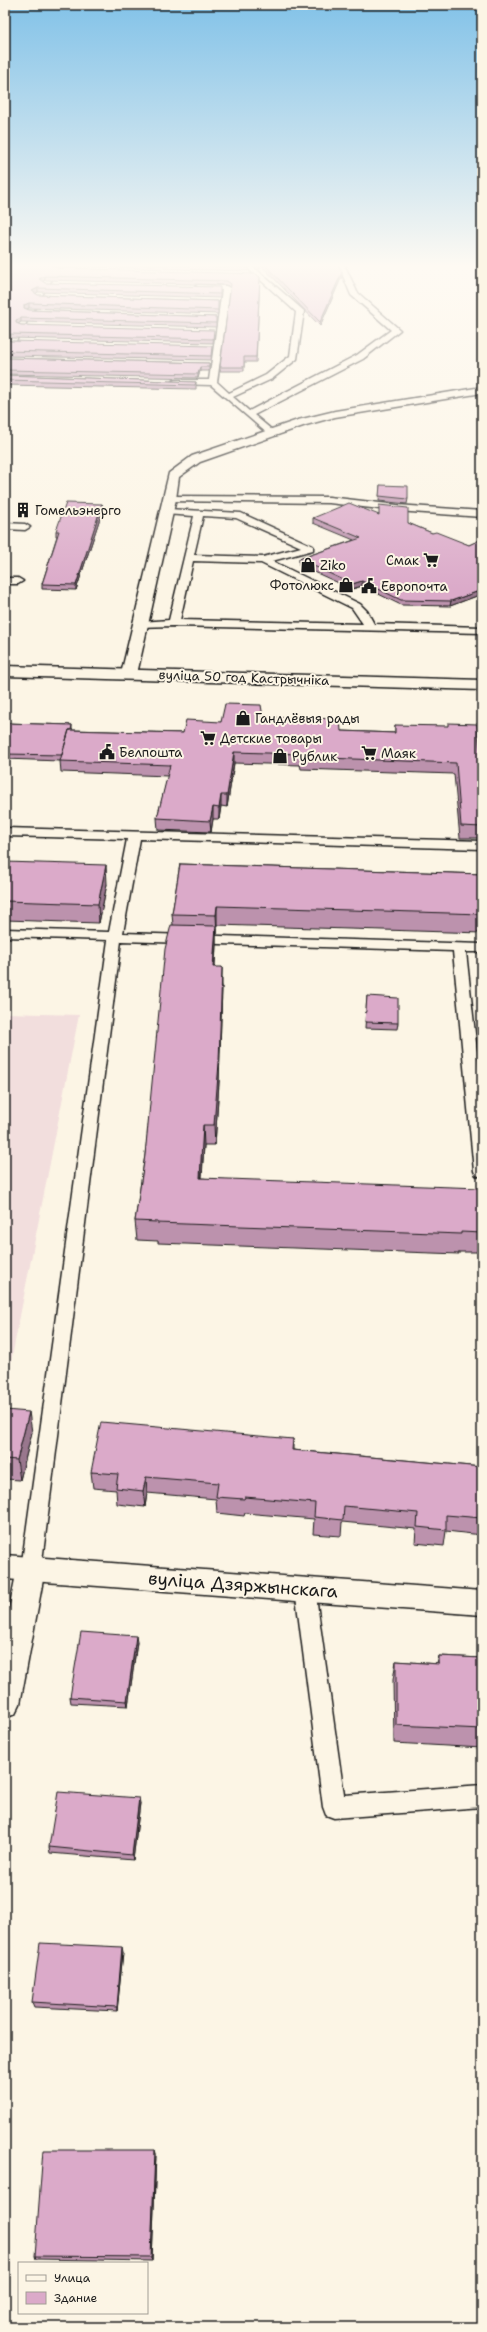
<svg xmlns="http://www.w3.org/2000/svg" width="487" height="2332" font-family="'Shantell Sans',sans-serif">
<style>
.built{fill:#f2dedd}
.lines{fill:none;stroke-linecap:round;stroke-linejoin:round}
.lane-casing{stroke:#1c1c1c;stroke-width:3}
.street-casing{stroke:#1c1c1c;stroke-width:3}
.secondary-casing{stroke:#1c1c1c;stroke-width:3}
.lane{fill:#fcf5e5;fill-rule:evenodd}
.street{fill:#fcf5e5;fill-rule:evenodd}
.secondary{fill:#fcf5e5;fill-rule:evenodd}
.wall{fill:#bc92ad;stroke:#1c1c1c}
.shaded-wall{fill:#99778d;stroke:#1c1c1c}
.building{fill:#dbaac9;stroke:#1c1c1c}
.labels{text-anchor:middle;stroke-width:4;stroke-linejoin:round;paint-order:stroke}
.far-poi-label{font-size:13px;fill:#1c1c1c;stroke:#fcf5e5;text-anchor:start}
.far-street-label{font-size:13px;fill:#1c1c1c;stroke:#fcf5e5}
.near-street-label{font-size:18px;fill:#1c1c1c;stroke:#fcf5e5}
</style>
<rect width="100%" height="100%" fill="#fcf5e5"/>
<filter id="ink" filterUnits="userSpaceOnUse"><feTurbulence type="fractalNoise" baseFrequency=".025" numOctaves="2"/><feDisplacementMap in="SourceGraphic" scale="8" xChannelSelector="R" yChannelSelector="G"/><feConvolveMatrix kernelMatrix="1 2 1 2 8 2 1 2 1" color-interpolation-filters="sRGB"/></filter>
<g filter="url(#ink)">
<!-- built -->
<path class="built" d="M5 1013 79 1015 10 1367H5Z"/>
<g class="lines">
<defs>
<path id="lane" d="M8 264H14L5 275V268Z
M58 264H64L48 285 9 353 5 355V346L41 284Z
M243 264H250L304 311 297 359 272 379 233 397 249 411 357 355 391 330 351 295 338 264H344L357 292 400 330 363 359 254 415 272 430V434L269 435 211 385 175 384 171 382 175 380H209L222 290 195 289 194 287 198 285 226 286 230 288 217 382 229 393 266 375 290 356 296 312Z
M170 496 329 497 397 505 482 511V517L397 511 329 503 167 501V497Z
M167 509 241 513 313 546V550L272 561 360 604 367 611 374 624 482 627V633L174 626 137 627V623L141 622 169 620 194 516 164 514V510ZM203 516 236 518 301 547 263 557 194 555ZM193 561 261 563 352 608 363 624 180 620Z
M5 523 25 524 30 527 25 530 5 529Z
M5 578H18L23 581 18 584H5Z
M5 828 482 841V849L140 839 123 933 482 944V952H466L482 1097V1177L476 1175 474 1171 453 951 121 941 41 1569 38 1575 31 1578 24 1575 21 1569 108 940 5 937V929L109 932 127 839 5 836Z
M305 1580 312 1583 315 1589 344 1795 482 1785V1807L334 1818 326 1815 323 1807 295 1589 298 1583Z"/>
<path id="street" d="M482 387V393L335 417 306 425 200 462 179 477 176 499 137 674 129 679 124 677 121 674 169 473 192 456 298 420 335 411Z
M31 1557 41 1560 45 1569 20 1704 15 1714 5 1718V1630L17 1569 21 1560Z"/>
<path id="secondary" d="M5 666 482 680V690L5 676Z
M5 1555 482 1591V1615L5 1579Z"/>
</defs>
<!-- lane casing -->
<use href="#lane" class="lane-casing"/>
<!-- street casing -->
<use href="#street" class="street-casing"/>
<!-- secondary casing -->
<use href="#secondary" class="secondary-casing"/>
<!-- lane -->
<use href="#lane" class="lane"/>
<!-- street -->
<use href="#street" class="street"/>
<!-- secondary -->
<use href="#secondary" class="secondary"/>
</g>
<!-- wall -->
<path class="wall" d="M12 264H338L342 276 320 326 260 264V272L251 264 248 267 249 271 56 266 55 267 57 268 260 277 256 362H244V371H220V367L231 288 227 285 45 280 43 282 45 283 220 291V298L38 292 36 294 38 295 218 301V314L29 308 26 309 29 310 216 317V327L21 322 18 324 21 325 214 334 213 343 11 338 8 340 11 341 212 350 211 360 5 356V272Z
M5 358 209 363V371H200L198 378 5 374Z
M5 375 196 382V389L5 385Z
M380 485 408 499 407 504 379 501Z
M102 504 103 509 76 590 42 589V584L57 536H56V531Z
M379 515 408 523 432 533 469 545 482 539V594L450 606 401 605 362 586 352 589 299 565V559L354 540 313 523V518Z
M263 717 341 731 395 733V725L482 771V838H460L454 774 301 769 300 765 234 763 227 807 221 806 219 819H213L211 832 158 830 157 818 168 776 61 772 60 761 5 759V723L72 725V730L183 733 221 722Z
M5 862 107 884 99 923 5 920Z
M180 864 482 874V933L217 925V934H216V945L215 967 222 986 219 1082 215 1145H204L202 1178 482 1216V1241L480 1252H459V1254L158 1243V1241L137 1240 135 1221 145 1155 173 925 172 914Z
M367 996 398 1023 397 1029 365 1028Z
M5 1410 32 1432 20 1480 5 1479Z
M293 1439V1450L482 1467V1535L446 1531 444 1546 415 1543 416 1529 342 1522 341 1536 313 1534 314 1519 245 1513 244 1516 217 1513 216 1499 147 1493 145 1507 117 1504 116 1490 93 1488 91 1472Z
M137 1642 128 1706 71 1703 70 1697Z
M439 1656 482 1658V1748L394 1743 393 1680 396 1661 437 1664Z
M140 1803 133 1860 50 1853 49 1847Z
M123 1952 117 2011 34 2007 32 2002Z
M155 2150 156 2154 152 2261 36 2259 35 2256Z"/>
<!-- shaded-wall -->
<path class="shaded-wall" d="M54 264H56V266L53 269 52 265Z
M247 264H251L247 268Z
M342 272V276L320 326V322Z
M45 276V280L40 283 39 279Z
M38 288V292L33 295 32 291Z
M29 303V308L24 310V305Z
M21 318V322L16 325V320Z
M11 334V338L6 341V336Z
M200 367V371L198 378V374Z
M102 504 103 509 76 590V585Z
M362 581V586L352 589V584Z
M482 590V594L450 606 451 601Z
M234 752V763L227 807V795Z
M221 795V806L219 819V808Z
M213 807V819L211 832 210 821Z
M106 865 107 884 99 923 98 904Z
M217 906V934L216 915Z
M216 926V945L213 986V967Z
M222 967V986L219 1082 215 1145 214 1125Z
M203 1125 204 1145 200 1198V1178Z
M29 1412 32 1432 20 1480 17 1460Z
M146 1477 147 1493 145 1507 143 1491Z
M136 1636 137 1642 128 1706 127 1701Z
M139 1798 140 1803 133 1860 132 1855Z
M122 1947 123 1952 117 2011V2007Z
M155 2150 156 2154 152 2261 151 2257Z"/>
<!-- building -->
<path class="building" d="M12 264H54L52 265 57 268 256 274 260 277 256 357H244V367H220L231 284 227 281 45 276 39 279 45 283 220 287V294L38 288 32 291 38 295 218 301V310L29 303 24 305V308L29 310 216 317V323L21 318 16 320V323L21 325 214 330 213 339 11 334 6 336V339L11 341 212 346 211 356 5 351V272Z
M116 264H247L249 267Z
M255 264H260V268Z
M264 264H338L342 272 320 322Z
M5 358 209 363V367H200L198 374 5 370Z
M5 375 196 382 195 385 5 380Z
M380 485 408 486V499L379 496Z
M66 503 102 504 76 585 42 584 59 531H56Z
M349 503 379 515V505L408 508V523L432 533 436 532 469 545 482 539V590L451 601 401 600 362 581 352 584 299 559 361 538 313 518Z
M225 704 261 705 263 717 340 719 341 731 395 733V725L448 726V723L477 724 482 771V827L461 826 456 763 301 757 300 754 234 752 227 795H221L219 808 213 807 210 821 157 818 170 765 60 761 69 730 183 733 186 720 221 722Z
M5 723 72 725 71 730H69L62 755 5 754Z
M5 862 106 865 98 904 5 901Z
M180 864 482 874V914L217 906 216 915 172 914Z
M171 925 216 926 213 967H222L219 1063 214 1125H203L200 1178 480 1188 482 1216V1233L461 1232V1234L157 1223V1222L135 1221 145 1155 165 949Z
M367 996 398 998V1023L365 1022Z
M5 1410 29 1412 17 1460 5 1459Z
M101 1422 293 1439 292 1450 482 1467V1518L446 1515V1530L417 1527 418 1513 344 1506 343 1520 314 1517 315 1503 245 1497 244 1499 216 1497 218 1483 146 1477 143 1491 116 1488 118 1474 91 1472Z
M81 1632 136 1636 127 1701 70 1697Z
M439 1656 482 1658V1729L396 1725V1661L439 1664Z
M58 1792 139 1798 132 1855 49 1847Z
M40 1943 122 1947 117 2007 32 2002Z
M43 2150H155L151 2257 35 2256Z"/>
</g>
<!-- sky -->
<linearGradient id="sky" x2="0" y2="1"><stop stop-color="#82c2e8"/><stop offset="0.45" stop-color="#fefaf3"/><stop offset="1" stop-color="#fefaf3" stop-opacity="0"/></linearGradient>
<rect width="487" height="590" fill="url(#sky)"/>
<!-- icons -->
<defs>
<symbol id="building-bare" viewBox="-9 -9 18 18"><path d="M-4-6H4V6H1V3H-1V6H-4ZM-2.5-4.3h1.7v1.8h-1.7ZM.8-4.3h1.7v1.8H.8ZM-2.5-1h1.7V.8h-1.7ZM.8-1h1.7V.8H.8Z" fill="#1c1c1c" stroke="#fcf5e5" stroke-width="2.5" paint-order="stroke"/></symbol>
<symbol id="supermarket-bare" viewBox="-9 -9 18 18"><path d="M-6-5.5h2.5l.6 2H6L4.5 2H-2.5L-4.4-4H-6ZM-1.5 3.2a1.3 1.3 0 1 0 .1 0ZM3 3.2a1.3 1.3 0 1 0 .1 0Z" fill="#1c1c1c" stroke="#fcf5e5" stroke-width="2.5" paint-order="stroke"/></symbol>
<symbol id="shop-bare" viewBox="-9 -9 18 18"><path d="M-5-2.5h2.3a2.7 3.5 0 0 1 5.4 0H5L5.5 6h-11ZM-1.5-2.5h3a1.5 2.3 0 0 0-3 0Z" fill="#1c1c1c" stroke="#fcf5e5" stroke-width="2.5" paint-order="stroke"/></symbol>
<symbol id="civic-bare" viewBox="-9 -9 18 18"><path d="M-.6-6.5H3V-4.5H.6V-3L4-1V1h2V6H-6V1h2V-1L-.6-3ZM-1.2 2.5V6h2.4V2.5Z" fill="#1c1c1c" stroke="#fcf5e5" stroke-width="2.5" paint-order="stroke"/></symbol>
</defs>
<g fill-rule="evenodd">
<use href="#building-bare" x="12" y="499" width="22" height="22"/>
<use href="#supermarket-bare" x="420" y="549" width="22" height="22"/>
<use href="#shop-bare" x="297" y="554" width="22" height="22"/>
<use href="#shop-bare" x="335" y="574" width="22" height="22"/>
<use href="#civic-bare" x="358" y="575" width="22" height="22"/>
<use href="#shop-bare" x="232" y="707" width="22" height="22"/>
<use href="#supermarket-bare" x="197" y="727" width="22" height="22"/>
<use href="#civic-bare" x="96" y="741" width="22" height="22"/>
<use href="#supermarket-bare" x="358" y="742" width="22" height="22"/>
<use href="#shop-bare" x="269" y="745" width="22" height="22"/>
</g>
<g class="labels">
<!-- far-poi labels -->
<g class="far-poi-label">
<text x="35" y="515">Гомельэнерго</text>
<text x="419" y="565" text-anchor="end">Смак</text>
<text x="320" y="570">Ziko</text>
<text x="334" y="590" text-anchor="end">Фотолюкс</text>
<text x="381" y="591">Европочта</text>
<text x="255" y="723">Гандлёвыя рады</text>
<text x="220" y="743">Детские товары</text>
<text x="119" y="757">Белпошта</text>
<text x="381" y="758">Маяк</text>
<text x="292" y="761">Рублик</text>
</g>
<!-- far-street labels -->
<g class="far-street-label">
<text transform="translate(244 677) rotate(2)" y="5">вуліца 50 год Кастрычніка</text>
</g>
<!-- near-street labels -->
<g class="near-street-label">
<text transform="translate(243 1585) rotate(4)" y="6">вуліца Дзяржынскага</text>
</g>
</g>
<!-- margin -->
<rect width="487" height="2332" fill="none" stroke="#fcf5e5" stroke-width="20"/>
<rect x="10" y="10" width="467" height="2312" fill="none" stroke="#1c1c1c" stroke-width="1.5" filter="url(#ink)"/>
<!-- legend -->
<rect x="18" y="2262" width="130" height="52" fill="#fcf5e5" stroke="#a29e95"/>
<rect x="26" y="2275" width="20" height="6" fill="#fcf5e5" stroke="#a29e95"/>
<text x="54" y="2282" font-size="12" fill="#1c1c1c">Улица</text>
<rect x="26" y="2292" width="20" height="12" fill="#dbaac9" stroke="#a29e95"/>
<text x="54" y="2302" font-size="12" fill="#1c1c1c">Здание</text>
</svg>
